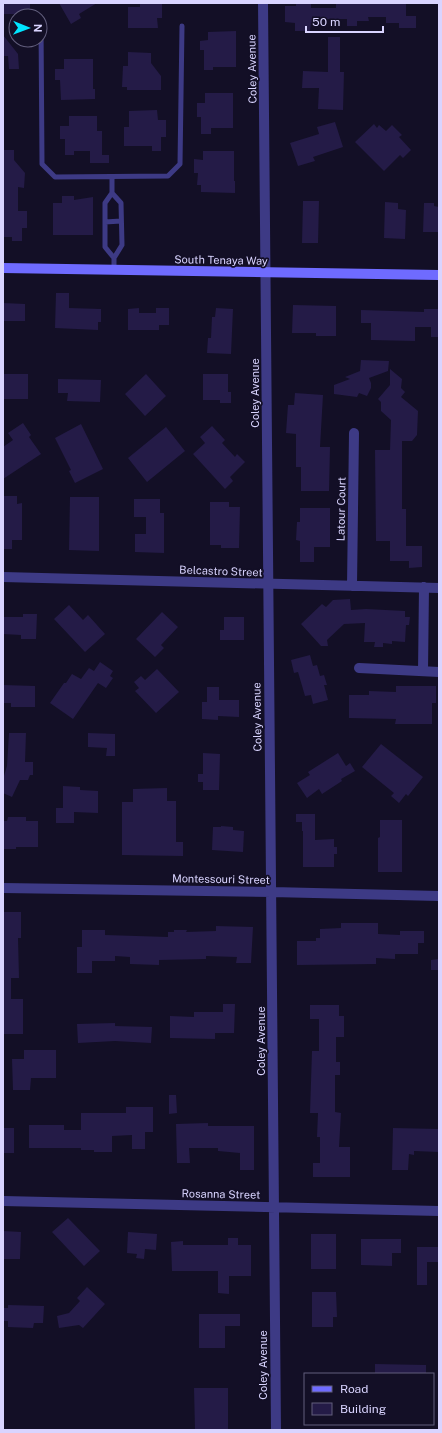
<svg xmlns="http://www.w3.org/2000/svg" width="442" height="1433" font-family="'Public Sans',sans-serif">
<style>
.building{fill:#241b47}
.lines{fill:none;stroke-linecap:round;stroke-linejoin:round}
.lane{stroke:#3d3a85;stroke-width:5}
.street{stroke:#3d3a85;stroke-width:10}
.secondary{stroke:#6f6bff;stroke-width:10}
.labels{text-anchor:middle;stroke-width:3.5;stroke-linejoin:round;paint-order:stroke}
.street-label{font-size:11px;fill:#d9d4ff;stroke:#130f26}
</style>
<rect width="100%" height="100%" fill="#130f26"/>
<!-- building -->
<path class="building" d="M3 3H30V14H3Z
M59 3H97L79 14 81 18 71 24Z
M140 3H162V18H157L158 28H128V7H140Z
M296 3H311V8H336V3H406V16H416V28H399V23H386V17H368L369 21H357V26H347V19H322V24L311 23 310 31H295V23L285 22V6H296Z
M236 31V67H213V70H204V50H200V41L208 40V32Z
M3 35 18 54 19 69H9L8 56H3Z
M328 37H340V72H344L343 110 318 109 319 88H302L303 71 328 72Z
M128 52 151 53V63L161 76V90H127V87H122L123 66H128Z
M64 59H93V89H95V99L61 100 60 80H55V69H64Z
M205 93H233V128H211V134H201V117H197V103H205Z
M157 110 158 120H166V137H161V151H152V146H124V127H129V111Z
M69 116H97V131H102V155H109V163H90V151H74V155H65V139H60V126H69Z
M335 122 343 147 313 157 315 161 298 166 290 143 319 134 317 127Z
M374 124 377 128 379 125 386 131 392 125 402 135 399 137 411 150 403 158 400 155 384 171 355 142Z
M3 150H14V160L25 173 24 188 18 187V211H27V228H22V241H12V237H3Z
M203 151H234V181H235V193L201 192V185H197L198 173H194V159L203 160Z
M62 196H74V200L93 197V235H53V203H62Z
M303 201H319L318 243H302Z
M385 202 398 203V209L406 210 405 239 384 238Z
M424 203H434V206L439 207V232H423Z
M56 293H69V308L101 309V322H98V330L55 328Z
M3 303 25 304V321H3Z
M293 305 336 306V336H316V333H292Z
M139 308V313H156V308H169V325H159V330H128V309Z
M216 308 233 309 231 354 207 353 208 338H211L212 317H215Z
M424 309H439V337H431V327H415V341L371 340V323H361V310L424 312Z
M361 360 389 361 388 371 369 378 371 383V388L367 396 359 393 357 397 334 394V385L350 379 345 377 360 371Z
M390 369 402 379 401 388 405 392 401 397 418 411 417 435 412 441H402V509H406V546H422V567L409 568V561H390V541H376L375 450H390L391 420 381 411V402L378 399 390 385Z
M3 374H28V399H3Z
M146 374 166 396 145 416 125 394Z
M203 374H228V392H231V403H220V400H203Z
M58 379 101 380 100 402 67 401 68 393H58Z
M295 393 323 395 320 447H330L329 491H301V467H296V434L286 433 288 405H294Z
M23 423 31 435 29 437 41 454 3 479V447L13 440 8 433Z
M81 424 103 469 75 483 69 471 71 470 55 438Z
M212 426 225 440 222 443 235 457 237 454 245 462 230 477 233 481 225 489 193 454 205 443 200 437Z
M166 427 185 451 147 482 128 458Z
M3 496H17V504L22 503V540H12V549H4L3 545Z
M70 497H99V551L69 550Z
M134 499H160V513H164V553L135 552V534H146V517H134Z
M210 502H229V507H240L239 548H221V545H210Z
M300 508H330V547H314V562H300V541L296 540 297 522H300Z
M350 599 351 610 366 609 405 611V617H410L409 625H406L405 642 392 641V644L383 643V647H374L375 642H364L365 623 344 624 327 640 328 646H321L301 624 322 604 326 607 333 600Z
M69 605 83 620 88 615 105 634 85 652 54 619Z
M162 612 178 627 161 645 164 648 155 657 136 639Z
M23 614H37L36 639H21V635L3 634V617H23Z
M224 617H244V640H220V630H224Z
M310 655 313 666 317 665 320 676 324 675 327 685H324L328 700 313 704 311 695 305 696 298 672 294 673 291 660Z
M100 662 113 671 110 676 113 678 106 688 98 683 73 719 50 703 64 683H66L72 674 81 679 89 668 94 671Z
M157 669 179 692 156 713 135 691 139 688 134 682 141 676 145 680Z
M3 685 35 686V707H11V703H3Z
M396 686H436V703H432V724H395L396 719 349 718V695H369V691L396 692Z
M207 687H219V700H239V717L218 716V720L202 719V702H207Z
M9 733H26L25 762H33V775H30L28 780H20L12 797 3 793V779L7 766Z
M88 733 115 734V756H106L107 748 88 747Z
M381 744 423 777 408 796 406 794 399 803 391 796 394 793 362 767Z
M203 753 220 754 219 790H203V782H198V774H203Z
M338 753 346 766 350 763 355 771 341 779 342 781 322 794 319 789 307 798 297 783 310 775 308 772Z
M63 786 80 787V790L98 791V813L74 812V823H56V808H63Z
M167 788V801H176V842H183V856L122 855V802H133V789Z
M296 814H315V840L334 839V847H337V854H334V867H303V831H302V822H296Z
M8 817H26V821H38V847H16V849H3V821H7Z
M380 820H402V872H378V838L380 837Z
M221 826 233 827V830L244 831 243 852 212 850 213 827H221Z
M3 912H21V938H18L19 978H11V999H23V1034H3Z
M341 923H378V934L400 935V931H424V943H418V954H395V959L376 958V964L297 965V941H316V938H320V929L341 928Z
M216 926 253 927 251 963H236L237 957 206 956V959L159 960V965L130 964V957L115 956V961H92V973H77V947H82V930H105V935L168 937V932H174V930H187L186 932 216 931Z
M439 959V970H431V960Z
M223 1004H235L234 1033H215V1039L170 1038V1016L194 1017V1012H223Z
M310 1005H339V1016H344V1037H336V1062H340V1075H335V1112L341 1113 339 1147H350V1177H313V1163H320V1137H317L318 1113H310L312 1051H319V1019H310Z
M115 1023V1026L152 1027 151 1043 115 1041 78 1043 77 1024Z
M24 1050H56V1078H31L30 1090H13L12 1059H24Z
M169 1095H176L177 1113 169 1114Z
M126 1107H153V1132H145V1149H132V1135L112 1136V1152H94V1150H81V1148H29V1125H64V1130H81V1113H126Z
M208 1123V1126H254V1170H240V1153L218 1151V1148H189L190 1163H177L176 1124Z
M3 1128H14V1153H3Z
M393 1128 439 1129V1152L414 1151V1155L409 1154 408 1170H392Z
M68 1218 100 1251 84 1266 52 1232Z
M3 1231 21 1232 20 1259H3Z
M128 1232 157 1234 156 1250 145 1249 144 1259 136 1258 137 1254 127 1253Z
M311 1234H336V1269H311Z
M228 1238H238V1245H251V1276H229V1294L218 1293V1271H172L171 1242 183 1241V1245H228Z
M361 1239H401V1253H392V1266L361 1265Z
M417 1247H439V1262H427V1285H417Z
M87 1287 105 1304 83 1328 79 1325 59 1328 57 1316 69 1313 80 1301 77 1298Z
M312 1292H336L337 1317H333V1327H312Z
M8 1305 44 1306 43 1323H34L33 1328 8 1327V1321H3V1308H8Z
M199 1314H240V1326H225V1348H199Z
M375 1364 426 1365V1374H375Z
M194 1388H228V1430H195Z"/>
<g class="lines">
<!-- lane -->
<path class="lane" d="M41 24 42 164 55 177 168 176 180 164 182 26
M112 177V193L105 203V247L114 258
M112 193 121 203 122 245 114 258V270
M105 222 121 221"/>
<!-- street -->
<path class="street" d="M263 3 276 1430
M3 577 439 588
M352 586 354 433
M359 668 439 672
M423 671 424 587
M3 888 272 892 439 896
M3 1201 439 1211"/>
<!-- secondary -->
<path class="secondary" d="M3 268 439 275"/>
</g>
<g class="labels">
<!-- street labels -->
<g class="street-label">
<text transform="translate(252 69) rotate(-91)" y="4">Coley Avenue</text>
<text transform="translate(221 260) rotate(1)" y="4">South Tenaya Way</text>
<text transform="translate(255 393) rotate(-90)" y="4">Coley Avenue</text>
<text transform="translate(341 509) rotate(-89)" y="4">Latour Court</text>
<text transform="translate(221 571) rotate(2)" y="4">Belcastro Street</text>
<text transform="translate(257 717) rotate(-91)" y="4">Coley Avenue</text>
<text transform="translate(221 879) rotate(1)" y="4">Montessouri Street</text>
<text transform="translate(261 1041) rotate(-90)" y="4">Coley Avenue</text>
<text transform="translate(221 1194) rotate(1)" y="4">Rosanna Street</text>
<text transform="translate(263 1365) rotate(-90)" y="4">Coley Avenue</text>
</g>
</g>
<!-- border -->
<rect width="442" height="1433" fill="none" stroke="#d9d4ff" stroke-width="8"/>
<!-- legend -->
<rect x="304" y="1373" width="130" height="52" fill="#130f26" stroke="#625e7d"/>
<rect x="312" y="1386" width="20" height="6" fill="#6f6bff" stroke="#625e7d"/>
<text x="340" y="1393" font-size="12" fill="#d9d4ff">Road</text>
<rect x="312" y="1403" width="20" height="12" fill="#241b47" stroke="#625e7d"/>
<text x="340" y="1413" font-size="12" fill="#d9d4ff">Building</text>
<!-- north arrow -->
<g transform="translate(28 28) rotate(91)"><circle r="19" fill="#130f26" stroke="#625e7d"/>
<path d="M0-3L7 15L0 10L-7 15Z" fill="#00e5ff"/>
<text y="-6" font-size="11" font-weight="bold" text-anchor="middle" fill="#d9d4ff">N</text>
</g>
<!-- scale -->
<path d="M306 26v6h77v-6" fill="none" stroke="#d9d4ff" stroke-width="2"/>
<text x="312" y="26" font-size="12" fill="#d9d4ff" stroke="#130f26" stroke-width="3" paint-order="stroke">50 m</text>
</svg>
